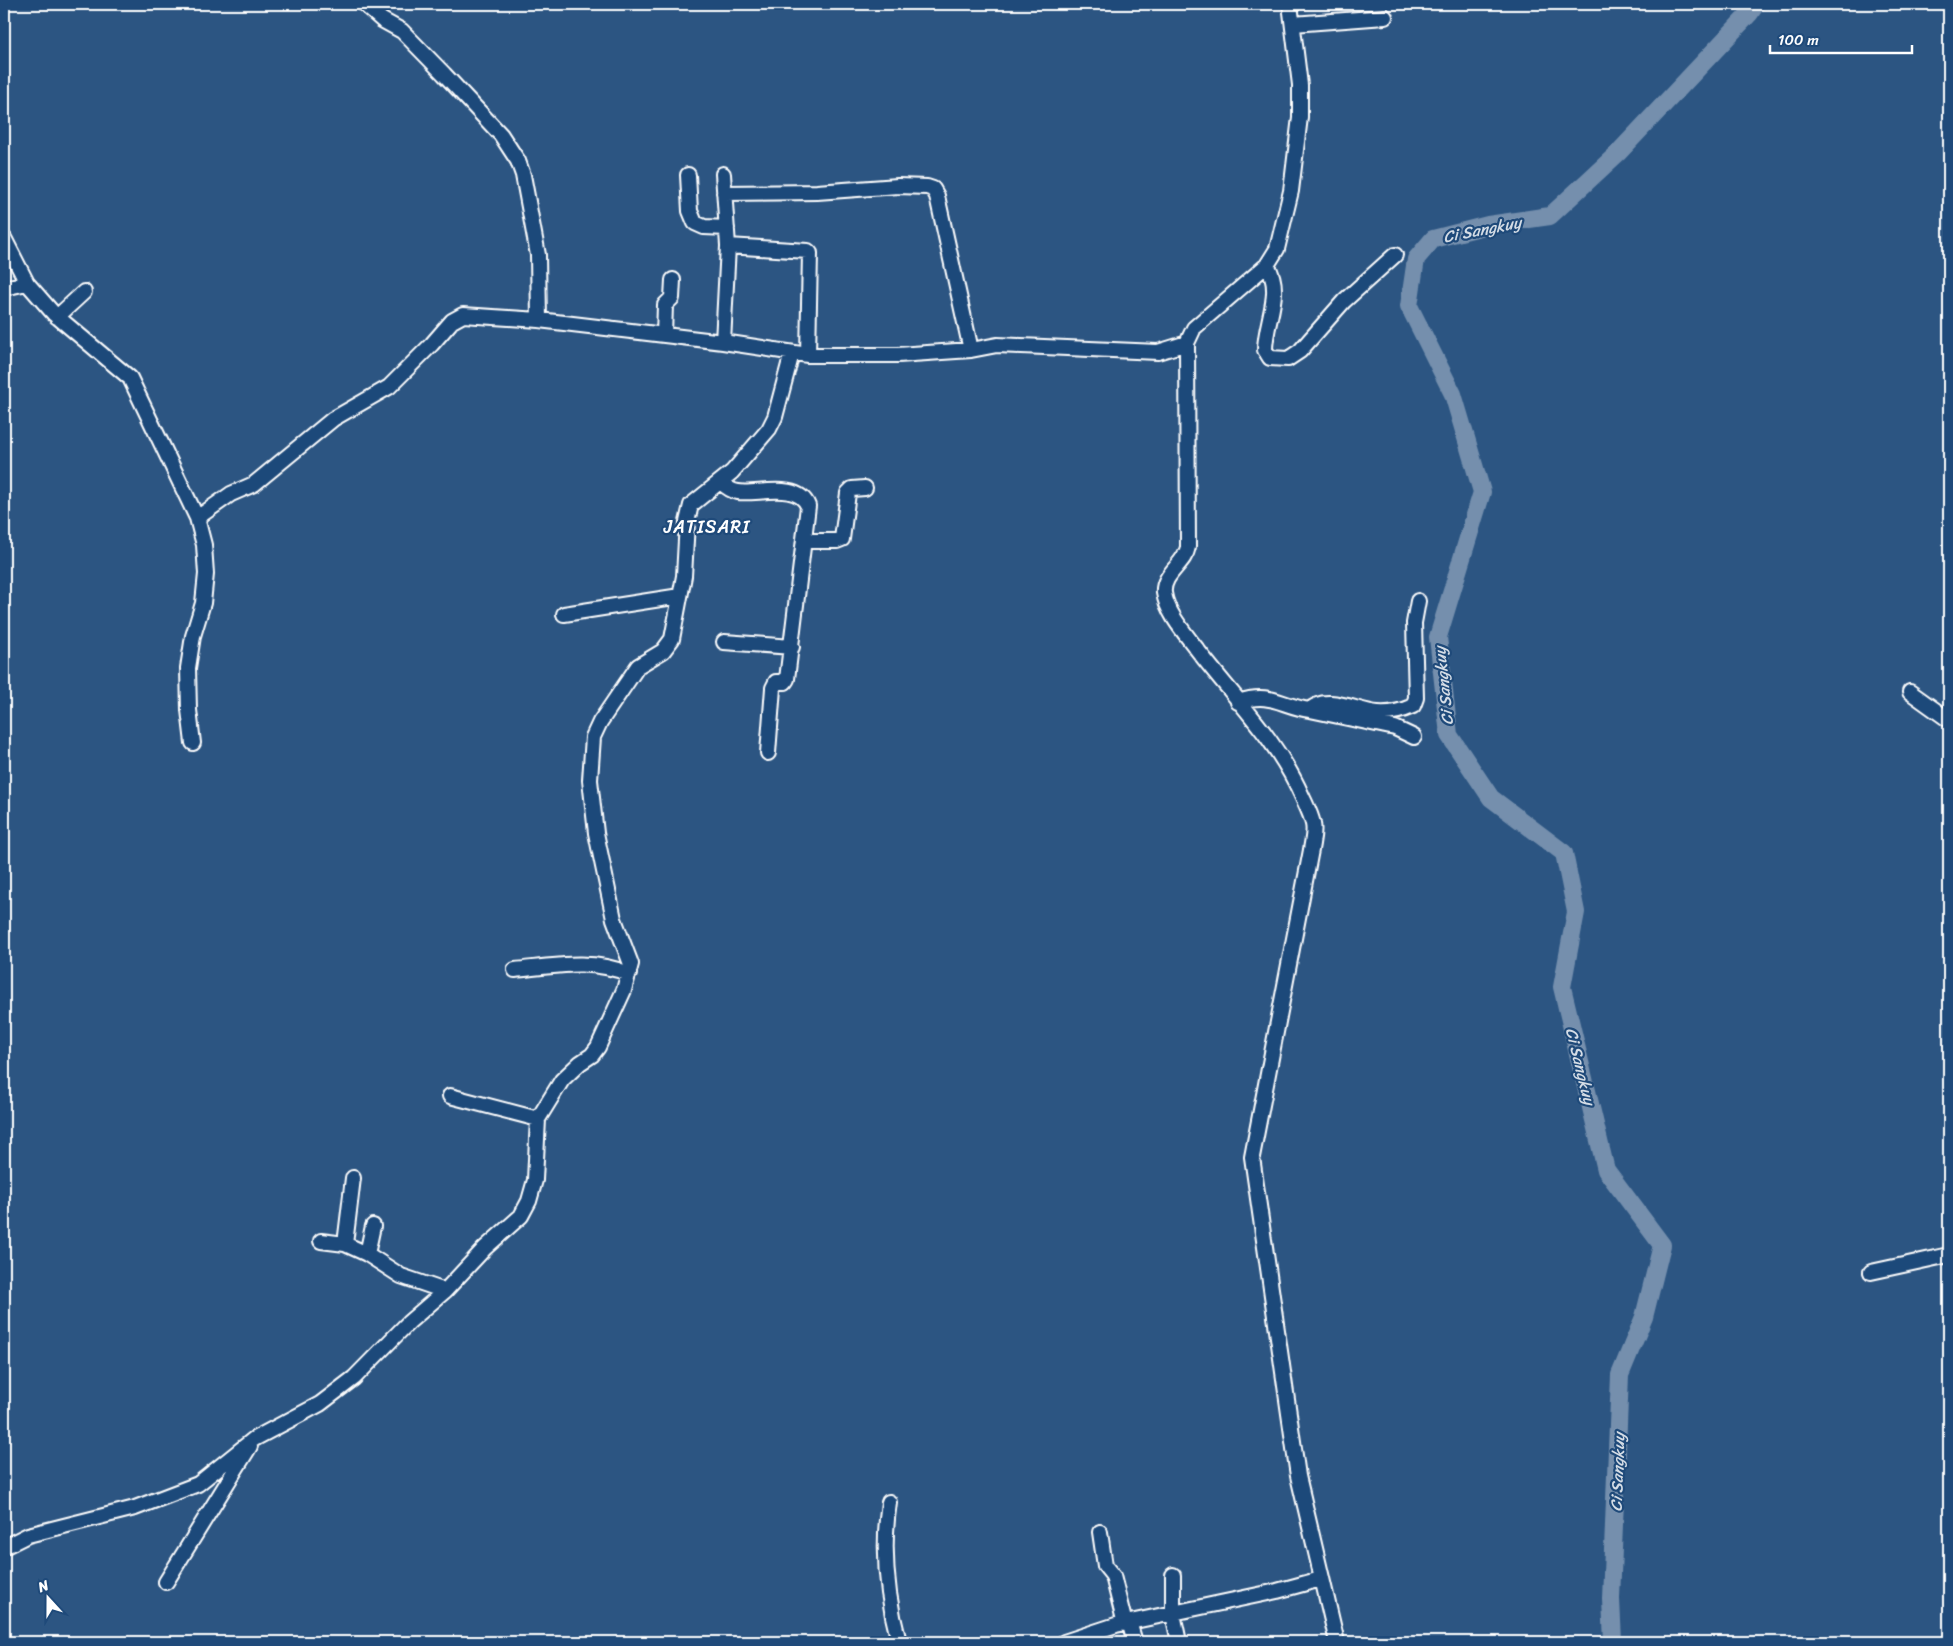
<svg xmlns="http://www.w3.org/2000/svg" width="1953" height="1646" font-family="Sriracha,sans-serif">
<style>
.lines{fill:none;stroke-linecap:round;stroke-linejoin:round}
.river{stroke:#748fad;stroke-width:18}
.minor-casing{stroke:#fff;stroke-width:18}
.minor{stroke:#1f4a7a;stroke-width:14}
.labels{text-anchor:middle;stroke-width:4.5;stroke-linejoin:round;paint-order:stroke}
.water-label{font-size:16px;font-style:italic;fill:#d5dde6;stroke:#1f4a7a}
.quarter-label{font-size:18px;letter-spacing:1px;fill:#fff;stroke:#1f4a7a}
</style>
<rect width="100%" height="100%" fill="#2c5582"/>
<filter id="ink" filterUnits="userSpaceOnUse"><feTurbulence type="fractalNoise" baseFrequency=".02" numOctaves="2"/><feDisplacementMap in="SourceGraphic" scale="10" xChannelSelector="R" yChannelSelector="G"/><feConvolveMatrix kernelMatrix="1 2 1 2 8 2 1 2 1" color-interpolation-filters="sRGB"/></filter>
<g filter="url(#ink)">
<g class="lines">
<!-- river -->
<path class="river" d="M1613 1642 1611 1599 1620 1375 1644 1317 1662 1245 1606 1170 1562 987 1576 912 1564 853 1491 798 1449 735 1438 637 1482 492 1453 394 1409 306 1416 259 1433 239 1488 225 1550 216 1618 153 1750 13 1756 4"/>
<defs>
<path id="minor" d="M364 4 382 20 402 31 444 74 501 135 518 161 523 175 538 255 539 320
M1290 4 1300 85V117L1291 191 1277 249 1267 265 1194 328 1187 343 1188 547C1185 564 1162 574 1164 593 1167 613 1184 632 1196 648 1233 697 1277 739 1302 796 1306 805 1311 814 1313 824 1315 832 1312 842 1311 850L1252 1157 1298 1476 1337 1642
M1293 24 1385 17
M688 175 690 211 695 223 704 227 727 228
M724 193 817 192 898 186 927 187 933 189 937 196 971 350
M4 238 27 283 54 314 130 378 197 518 204 545 206 574 203 603 193 636 188 668 189 710 193 743
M728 246 808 251 810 253 808 355
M1267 265C1284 292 1265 321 1265 350L1270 358 1288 359 1300 351 1344 301 1395 255
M4 288 27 283
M57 317 84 292
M664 335 665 305 672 298 673 280
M723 342 728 246 723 174
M721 482C726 487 731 491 738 492 757 495 798 481 808 506L787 679 785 682H776L773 688 768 753
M197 518 231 494 254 484 333 419 389 387 432 344 452 321 463 315 539 320 723 342 808 355H898L971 350 997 345 1158 352 1187 343
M805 541H837L842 539 848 493 852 489 865 488
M564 614 680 596
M724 642 792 647
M1910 692 1949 720
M1238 702C1272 691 1280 706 1310 710 1326 693 1358 712 1378 713 1391 714 1402 711 1413 706L1416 698 1414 623 1418 601
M1310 710 1395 728 1414 737
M515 970C554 966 592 958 629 974
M450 1096 538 1119
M321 1241 345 1244 367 1254 401 1276 445 1291
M345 1244 353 1178
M367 1254 373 1226
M1871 1272 1949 1255
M889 1502C882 1548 887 1597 899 1642
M1100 1532 1105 1566 1113 1576 1125 1624
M4 1547 28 1535 135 1508 198 1484 254 1439 320 1404 354 1378 409 1322 445 1291 485 1248 521 1216 529 1201 535 1180 538 1119 562 1080 580 1063 592 1055 598 1047 624 990 631 964 614 919 596 833 590 780 593 737 600 722 638 666 663 651 672 639 684 576 687 522 691 505 732 472 769 429 775 417 792 353
M1173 1575V1614L1179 1642
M166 1582 250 1446
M1129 1622 1135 1642
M1064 1642 1116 1625 1277 1591 1321 1579"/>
</defs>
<!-- minor casing -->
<use href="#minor" class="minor-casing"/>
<!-- minor -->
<use href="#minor" class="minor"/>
</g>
</g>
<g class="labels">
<!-- water labels -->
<g class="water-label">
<text transform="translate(1482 229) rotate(-11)" y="6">Ci Sangkuy</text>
<text transform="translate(1443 686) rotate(-96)" y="6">Ci Sangkuy</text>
<text transform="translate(1581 1066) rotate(76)" y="6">Ci Sangkuy</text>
<text transform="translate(1617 1472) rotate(-88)" y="6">Ci Sangkuy</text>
</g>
<!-- quarter labels -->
<g class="quarter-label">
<text x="707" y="533">JATISARI</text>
</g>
</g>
<!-- margin -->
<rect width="1953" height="1646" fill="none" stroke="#1f4a7a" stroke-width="20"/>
<rect x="10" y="10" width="1933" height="1626" fill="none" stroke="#fff" stroke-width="2" filter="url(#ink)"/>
<!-- north arrow -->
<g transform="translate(48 1598) rotate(339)" stroke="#1f4a7a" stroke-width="4" paint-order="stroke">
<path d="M0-4L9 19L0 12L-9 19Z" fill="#ffffff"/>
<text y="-8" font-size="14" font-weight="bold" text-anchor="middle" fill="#ffffff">N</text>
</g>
<!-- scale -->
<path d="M1770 45v8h142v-8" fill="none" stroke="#ffffff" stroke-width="2.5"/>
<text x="1778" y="45" font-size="15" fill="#ffffff" stroke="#1f4a7a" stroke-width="4" paint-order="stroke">100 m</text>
</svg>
